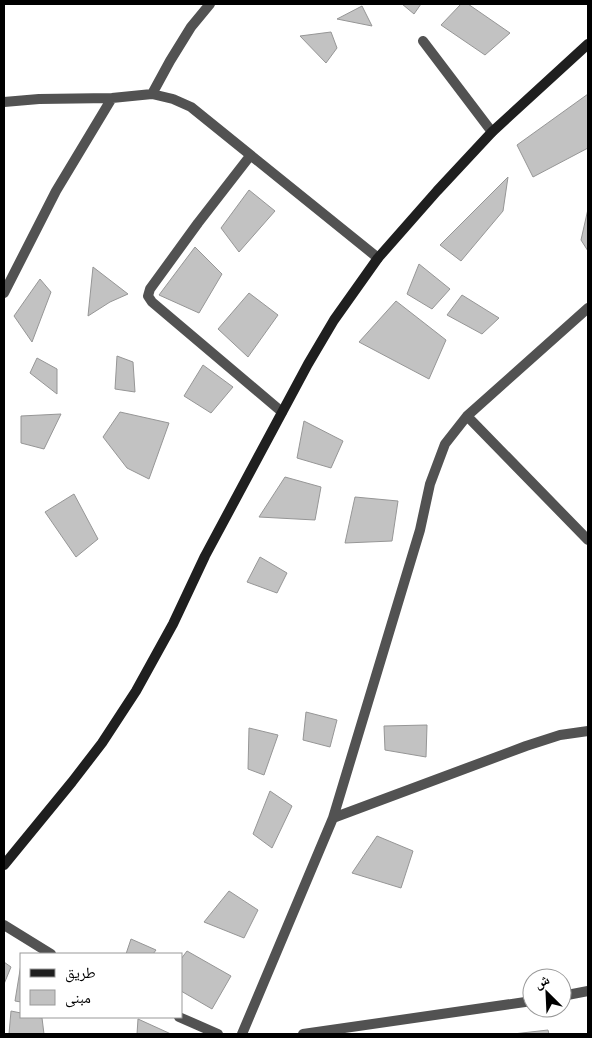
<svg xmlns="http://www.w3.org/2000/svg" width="592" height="1038" font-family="'Titillium Web','Noto Naskh Arabic',sans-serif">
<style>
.building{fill:#c2c2c2;stroke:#969696}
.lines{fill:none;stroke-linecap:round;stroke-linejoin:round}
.street{stroke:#525252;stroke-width:10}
.secondary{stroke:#1f1f1f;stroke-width:10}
</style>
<rect width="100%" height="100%" fill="#fff"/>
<!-- building -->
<path class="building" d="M402 4H421L414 14Z
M461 4H468L510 33 485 55 441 25Z
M362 6 372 26 337 19Z
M331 32 337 48 326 63 300 36Z
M588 94V148L533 177 517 145Z
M508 177 503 211 461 261 440 245Z
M249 190 275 211 239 252 221 228Z
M588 209V251L581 240Z
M195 247 222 274 199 313 159 295Z
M419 264 450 289 432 309 407 294Z
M93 267 128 294 110 302 88 316Z
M40 279 51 292 32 342 14 316Z
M249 293 278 315 248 357 218 329Z
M462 295 499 318 482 334 447 315Z
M396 301 446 340 429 379 359 342Z
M117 356 133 362 135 392 115 389Z
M37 358 57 369V394L30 373Z
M203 365 233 387 211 413 184 396Z
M120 412 169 423 149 479 127 468 103 437Z
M61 414 44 449 21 443V416Z
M304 421 343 441 331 468 297 458Z
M285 477 321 487 315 520 259 517Z
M74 494 98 539 76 557 45 512Z
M355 497 398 501 392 541 345 543Z
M260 557 287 573 277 593 247 582Z
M306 712 337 720 330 747 303 740Z
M427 725 426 757 385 750 384 726Z
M249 728 278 735 264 775 248 769Z
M270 791 292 806 272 848 253 834Z
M377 836 413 851 401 888 352 873Z
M229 891 258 910 244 938 204 922Z
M131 939 156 950 153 954H126Z
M187 951 231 976 212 1009 181 991V959Z
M4 962 11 967 4 984Z
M21 964V1002L15 1001Z
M11 1011 21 1013V1017H35L42 1018 44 1034H9Z
M138 1019 171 1034H137Z
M548 1030 549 1034H513Z"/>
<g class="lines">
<!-- street -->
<path class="street" d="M423 41 492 132
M152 94 170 61 191 27 210 4
M4 102 39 99 112 98 152 94 173 99 191 107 378 258
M250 156 198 223 150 289 148 296 152 302 282 412
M4 293 56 191 112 98
M467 416 588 540
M333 818 526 746 560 735 588 731
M4 925 51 954
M562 996 588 991
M179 1017 218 1034
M242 1034 333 818 420 530 430 484 445 444 467 416 588 308
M303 1034 532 1001"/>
<!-- secondary -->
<path class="secondary" d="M4 865 72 782 102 743 136 691 173 624 205 556 308 364 334 320 378 258 437 191 492 132 588 44"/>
</g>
<!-- border -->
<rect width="592" height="1038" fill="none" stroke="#000000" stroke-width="10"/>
<!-- legend -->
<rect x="20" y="953" width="162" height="65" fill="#ffffff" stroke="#999999"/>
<rect x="30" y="969" width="25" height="8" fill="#1f1f1f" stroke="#999999"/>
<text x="65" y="978" font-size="15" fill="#000000">طريق</text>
<rect x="30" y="990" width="25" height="15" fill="#c2c2c2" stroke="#999999"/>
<text x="65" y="1003" font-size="15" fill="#000000">مبنى</text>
<!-- north arrow -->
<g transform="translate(547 993) rotate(336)"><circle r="24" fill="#ffffff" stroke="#999999"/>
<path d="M0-4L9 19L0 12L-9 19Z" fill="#000000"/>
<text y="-8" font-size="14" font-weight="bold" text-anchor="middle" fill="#000000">ش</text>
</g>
</svg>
